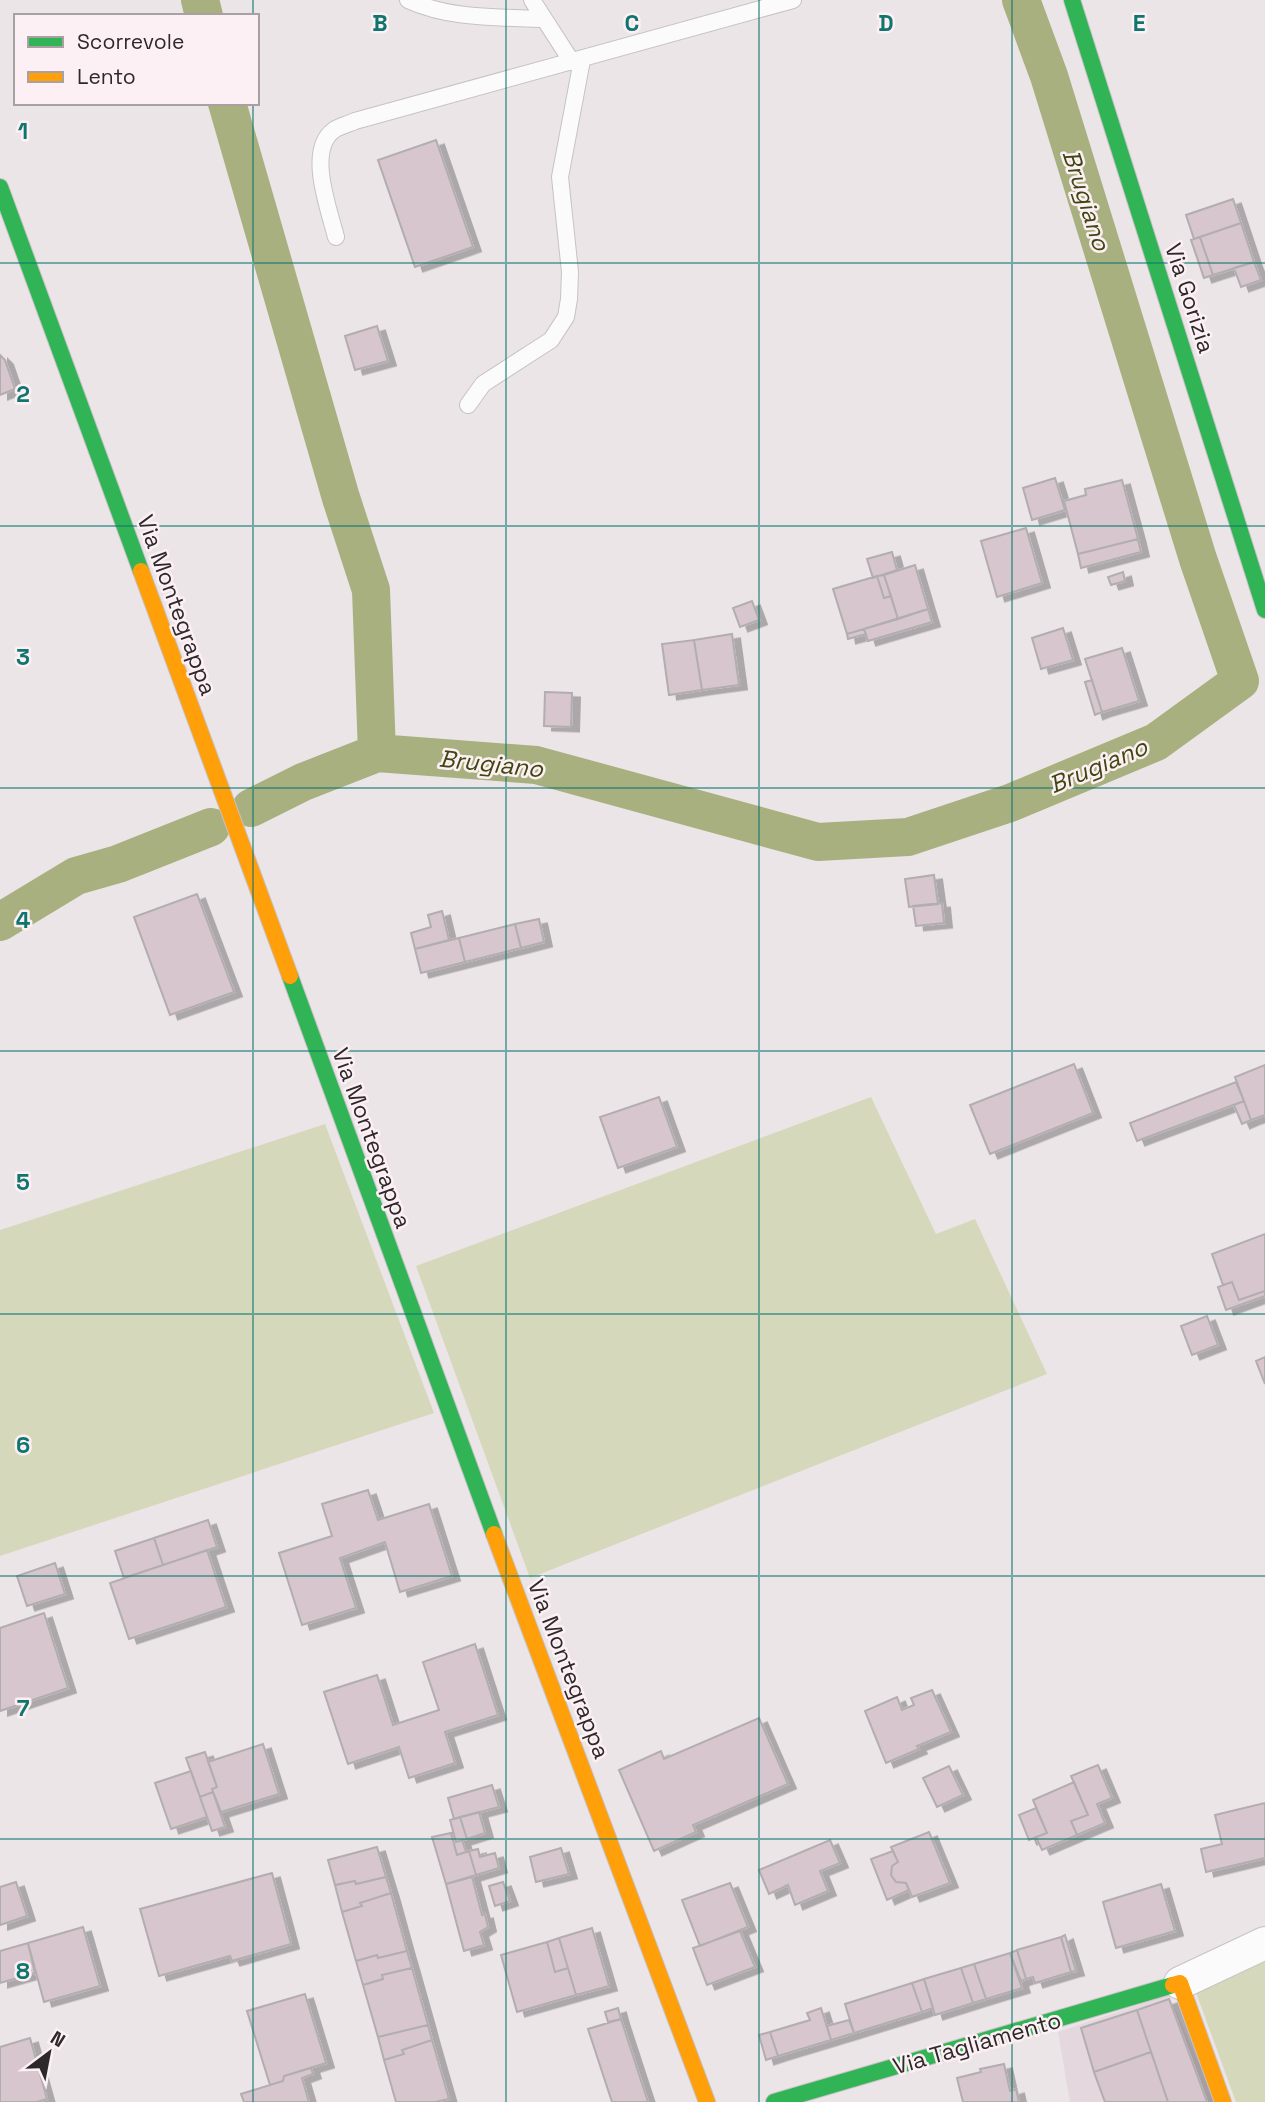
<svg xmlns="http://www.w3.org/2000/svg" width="1265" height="2102" font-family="'Space Grotesk',sans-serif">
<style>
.built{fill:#e4d7dd}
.green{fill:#d6d8bc}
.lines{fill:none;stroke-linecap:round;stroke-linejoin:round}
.canal{stroke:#a9b07f;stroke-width:38}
.building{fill:#d7c6ce;stroke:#b2adaf;stroke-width:2;filter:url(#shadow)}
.lane-casing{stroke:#c7c2c5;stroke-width:18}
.street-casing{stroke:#c7c2c5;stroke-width:34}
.fast-casing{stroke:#c7c2c5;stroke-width:18}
.slow-casing{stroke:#c7c2c5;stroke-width:18}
.lane{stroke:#fcfbfc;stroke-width:16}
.street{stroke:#fcfbfc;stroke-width:32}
.fast{stroke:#30b455;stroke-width:16}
.slow{stroke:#ff9f0a;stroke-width:16}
.grid{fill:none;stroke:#0f766e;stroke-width:2;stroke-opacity:0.55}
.labels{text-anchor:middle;stroke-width:5;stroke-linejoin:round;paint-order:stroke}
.street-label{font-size:23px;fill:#2d292a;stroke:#fcf0f4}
.water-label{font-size:24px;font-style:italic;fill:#3f4610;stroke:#fcf0f4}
.grid-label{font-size:23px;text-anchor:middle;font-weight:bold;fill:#0f766e;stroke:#fcf0f4;stroke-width:5;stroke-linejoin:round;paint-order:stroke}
</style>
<defs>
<filter id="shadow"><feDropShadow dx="8" dy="4.5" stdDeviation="0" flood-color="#0004"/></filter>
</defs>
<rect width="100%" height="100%" fill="#ebe5e8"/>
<!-- built -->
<path class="built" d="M1169 1995 1216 2102H1070L1058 2032Z"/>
<!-- green -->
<path class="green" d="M871 1097 936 1234 975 1219 1047 1374 530 1578 416 1266Z
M325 1124 434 1413 0 1556V1230Z
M1265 1955V2102H1236L1194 1987Z"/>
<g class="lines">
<!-- canal -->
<path class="canal" d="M200 0 204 16
M227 103 341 498 371 590 377 753
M251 808 303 782 377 753 536 765 818 842 908 837 1010 803 1156 742 1240 681 1198 559 1049 76 1021 0
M0 922 76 876 118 864 211 827"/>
</g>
<!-- building -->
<path class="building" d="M436 140 473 247 415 267 378 160Z
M1233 199 1241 223 1194 239 1186 215Z
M1241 223 1254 262 1213 275 1200 237Z
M1200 237 1213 275 1204 278 1191 240Z
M1254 262 1261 280 1241 287 1234 268Z
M377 326 388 361 355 370 345 336Z
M0 355 5 360 15 389 0 395Z
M1055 478 1065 510 1032 520 1023 488Z
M1122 480 1138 539 1078 554 1064 501 1086 495 1085 489Z
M1026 528 1042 583 997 597 981 541Z
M1138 539 1141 552 1081 568 1078 554Z
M892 552 897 570 873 578 867 559Z
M915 565 928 609 898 619 884 575Z
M1123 572 1125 581 1111 585 1108 577Z
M884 575 891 596 884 598 877 576Z
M877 576 884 598 891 596 898 619 847 634 833 589Z
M752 601 759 620 740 627 733 608Z
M928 609 932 622 868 641 864 629Z
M1063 628 1073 660 1041 669 1032 638Z
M864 629 866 634 848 639 847 634Z
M732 634 739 685 702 690 694 640Z
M694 640 702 690 669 695 662 644Z
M1122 648 1139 701 1102 712 1085 659Z
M1092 680 1102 712 1095 715 1085 682Z
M545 692 572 693 571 727 544 726Z
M934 875 938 904 909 907 905 879Z
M197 894 234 992 170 1015 134 917Z
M942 903 944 923 916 926 913 906Z
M442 911 449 940 415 949 411 933 431 927 428 915Z
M539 919 544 942 521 948 515 924Z
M515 924 521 948 465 962 459 938Z
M459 938 465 962 421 973 415 949Z
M1074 1064 1093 1113 990 1154 970 1105Z
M1265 1065V1115L1251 1120 1235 1077Z
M1236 1082 1244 1101 1137 1141 1130 1123Z
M659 1097 677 1147 618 1168 600 1117Z
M1244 1101 1251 1120 1242 1124 1234 1105Z
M1265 1234V1291L1239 1300 1232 1282 1223 1285 1212 1254Z
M1232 1282 1239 1300 1265 1291V1296L1226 1310 1218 1287Z
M1207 1316 1218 1345 1192 1355 1181 1326Z
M1265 1357V1384L1256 1361Z
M368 1490 378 1520 429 1504 452 1576 400 1592 385 1542 340 1558 356 1608 302 1625 279 1553 332 1536 322 1504Z
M208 1520 217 1547 163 1565 154 1538Z
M154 1538 163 1565 124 1578 115 1551Z
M207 1550 226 1607 129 1639 110 1583Z
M55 1563 65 1594 27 1606 17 1576Z
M44 1613 68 1688 0 1711V1628Z
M475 1644 498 1715 445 1732 455 1763 409 1778 399 1747 348 1764 324 1692 377 1675 393 1725 439 1710 423 1662Z
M932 1690 951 1732 917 1746 919 1749 886 1763 865 1711 897 1697 902 1710 914 1705 911 1698Z
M759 1718 788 1784 693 1825 696 1832 654 1851 619 1770 661 1751 664 1759Z
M263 1744 279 1794 221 1812 212 1789 217 1787 208 1762Z
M205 1752 217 1787 212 1789 213 1792 200 1797 186 1758Z
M1098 1765 1112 1798 1097 1804 1105 1823 1077 1835 1071 1821 1088 1815 1071 1776Z
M949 1766 963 1795 937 1807 923 1778Z
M191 1771 207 1817 171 1829 155 1783Z
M1074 1782 1088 1815 1071 1821 1077 1835 1042 1850 1036 1837 1047 1833 1033 1800Z
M492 1785 499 1807 454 1819 448 1798Z
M213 1792 225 1827 212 1831 200 1797Z
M1265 1803V1858L1206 1872 1201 1849 1222 1844 1215 1815Z
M1036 1808 1047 1833 1029 1840 1019 1815Z
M479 1812 485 1833 467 1839 460 1817Z
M460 1817 467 1839 456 1842 450 1820Z
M453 1832 456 1842 462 1840 466 1852 457 1855 451 1833Z
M929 1832 950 1883 912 1897 906 1883 896 1882 891 1875 892 1866 898 1862 891 1847Z
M451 1833 457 1855 469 1851 476 1875 446 1884 432 1837Z
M830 1840 840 1863 820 1871 828 1891 795 1905 788 1885 769 1894 759 1870Z
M377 1847 386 1877 356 1884 355 1881 335 1885 328 1860Z
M561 1848 569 1874 536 1882 530 1857Z
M478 1849 480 1857 495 1853 499 1868 476 1875 469 1851Z
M893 1851 898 1862 892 1866 891 1875 896 1882 906 1883 909 1890 887 1900 871 1859Z
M272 1873 291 1944 232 1961 230 1956 159 1976 140 1909Z
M386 1877 391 1893 360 1903 362 1906 342 1912 335 1885 355 1881 356 1884Z
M472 1877 482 1915 485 1914 488 1927 480 1932 484 1945 464 1951 446 1884Z
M16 1882 27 1916 0 1925V1887Z
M503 1882 510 1901 495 1906 489 1886Z
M730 1883 748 1927 700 1946 682 1900Z
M1161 1884 1175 1931 1116 1948 1103 1902Z
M391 1893 407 1951 378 1958 377 1955 356 1961 342 1912 362 1906 360 1903Z
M83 1927 100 1986 44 2002 28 1943Z
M592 1928 609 1986 576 1995 559 1938Z
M740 1931 755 1967 707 1985 693 1948Z
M1065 1935 1076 1971 1071 1972 1061 1937Z
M1061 1937 1071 1972 1035 1983 1033 1977 1026 1979 1017 1950Z
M559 1938 568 1968 555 1972 547 1942Z
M547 1942 555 1972 568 1968 576 1995 517 2012 501 1955Z
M28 1943 35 1973 0 1983V1951Z
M1017 1950 1026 1979 1021 1981 1010 1953Z
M407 1951 412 1968 382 1975 383 1979 363 1985 356 1961 377 1955 378 1958Z
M1010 1953 1022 1988 986 1999 974 1964Z
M974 1964 986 1999 973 2003 961 1968Z
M412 1968 428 2025 378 2037 363 1985 383 1979 382 1975Z
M961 1968 973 2003 935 2015 924 1979Z
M924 1979 933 2008 922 2012 912 1983Z
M912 1983 922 2012 854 2033 845 2004Z
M305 1994 326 2063 284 2076 283 2081 270 2085 247 2011Z
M1169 1999 1207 2102H1168L1137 2010Z
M618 2008 621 2019 608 2022 605 2012Z
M821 2008 831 2040 778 2056 770 2032 810 2020 807 2013Z
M1137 2010 1151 2052 1094 2072 1081 2028Z
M621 2019 648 2102H612L588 2029Z
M849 2020 854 2033 831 2040 827 2026Z
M428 2025 432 2040 402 2050 404 2054 384 2060 378 2037Z
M770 2032 778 2056 766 2060 759 2035Z
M30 2038 47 2099 37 2102H0V2047Z
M432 2040 449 2099 435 2102H396L384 2060 404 2054 402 2050Z
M1151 2052 1168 2102H1105L1094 2072Z
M1004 2064 1010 2091 1016 2089 1019 2102H963L957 2078 981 2072 980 2069Z
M311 2068 313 2074 302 2078 309 2102H244L241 2094 283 2081 284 2076Z"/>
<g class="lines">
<defs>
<path id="lane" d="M408 0C449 19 497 17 542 19
M532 0 572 62
M336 237C329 209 306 150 334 130 340 126 349 124 355 121L793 0
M468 405 483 384 551 340 566 317 569 299 570 272 560 177 582 60"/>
<path id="street" d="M1180 1983 1265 1943"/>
<path id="fast" d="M1072 0 1265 610
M0 187 141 571
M290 976 494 1534
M774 2102 1173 1985"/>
<path id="slow" d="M141 571 290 976
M494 1534 707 2102
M1173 1985 1180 1983 1223 2102"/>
</defs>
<!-- lane casing -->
<use href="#lane" class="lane-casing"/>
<!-- street casing -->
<use href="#street" class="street-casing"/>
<!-- fast casing -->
<use href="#fast" class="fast-casing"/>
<!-- slow casing -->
<use href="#slow" class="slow-casing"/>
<!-- lane -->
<use href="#lane" class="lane"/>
<!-- street -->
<use href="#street" class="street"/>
<!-- fast -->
<use href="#fast" class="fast"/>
<!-- slow -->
<use href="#slow" class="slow"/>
</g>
<!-- grid -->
<path class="grid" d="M253 0V16M506 0V2102M759 0V2102M1012 0V2102M253 103V2102M0 263H1265M0 526H1265M0 788H1265M0 1051H1265M0 1314H1265M0 1576H1265M0 1839H1265"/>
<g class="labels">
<!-- street labels -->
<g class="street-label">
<text transform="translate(1190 298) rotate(72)" y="8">Via Gorizia</text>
<text transform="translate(177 605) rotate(70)" y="8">Via Montegrappa</text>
<text transform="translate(372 1138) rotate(70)" y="8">Via Montegrappa</text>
<text transform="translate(569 1669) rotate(69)" y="8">Via Montegrappa</text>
<text transform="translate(977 2043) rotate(-16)" y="8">Via Tagliamento</text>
</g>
<!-- water labels -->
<g class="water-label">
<text transform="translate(1086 200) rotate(72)" y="8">Brugiano</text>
<text transform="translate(491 764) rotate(6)" y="8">Brugiano</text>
<text transform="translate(1098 766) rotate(-23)" y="8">Brugiano</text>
</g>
</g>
<g class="grid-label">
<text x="380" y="31">B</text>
<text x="632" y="31">C</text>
<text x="886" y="31">D</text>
<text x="1139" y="31">E</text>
<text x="23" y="139">1</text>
<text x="23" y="402">2</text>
<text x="23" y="665">3</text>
<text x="23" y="928">4</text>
<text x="23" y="1190">5</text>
<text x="23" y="1453">6</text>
<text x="23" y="1716">7</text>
<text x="23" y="1979">8</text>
</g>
<!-- legend -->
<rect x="14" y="14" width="245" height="91" fill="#fcf0f4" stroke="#a9a0a3" stroke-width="2"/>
<rect x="28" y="37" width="35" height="10" fill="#30b455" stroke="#a9a0a3" stroke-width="2"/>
<text x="77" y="49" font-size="21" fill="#2d292a">Scorrevole</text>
<rect x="28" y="72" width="35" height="10" fill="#ff9f0a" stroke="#a9a0a3" stroke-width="2"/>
<text x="77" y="84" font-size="21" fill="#2d292a">Lento</text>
<!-- north arrow -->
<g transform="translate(49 2053) rotate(32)" stroke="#fcf0f4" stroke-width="5" paint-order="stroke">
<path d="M0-5L12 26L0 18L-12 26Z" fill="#2d292a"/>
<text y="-10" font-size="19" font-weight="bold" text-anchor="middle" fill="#2d292a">N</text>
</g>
</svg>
